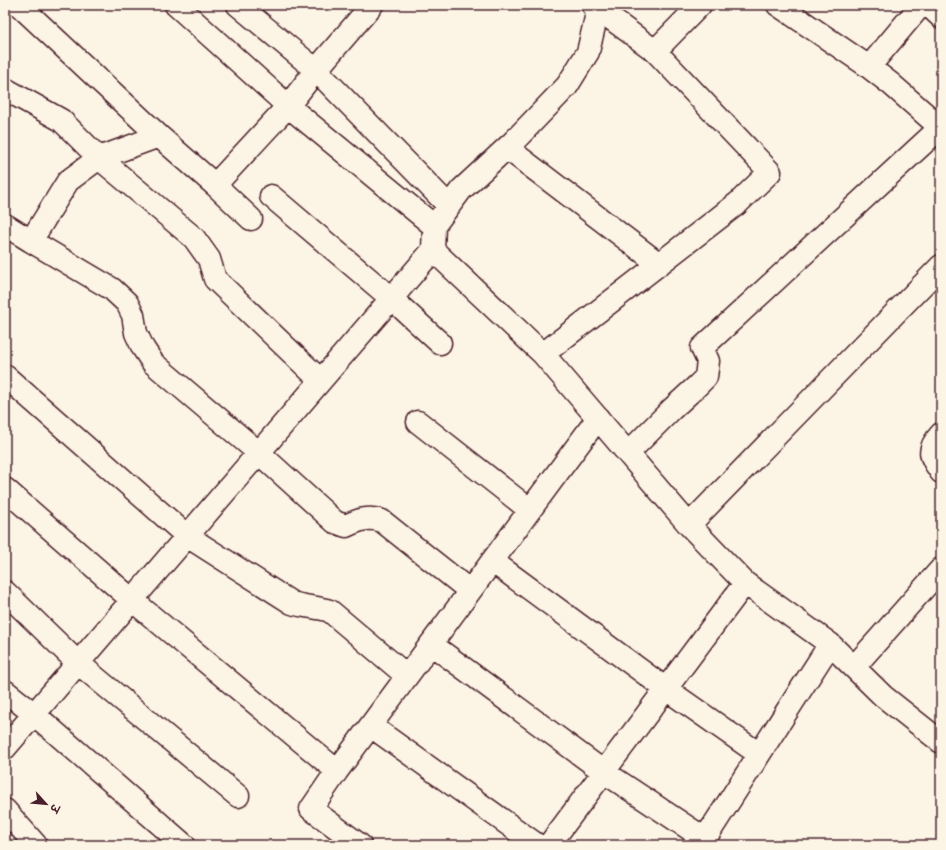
<svg xmlns="http://www.w3.org/2000/svg" width="946" height="850" font-family="Delius,'Playpen Sans Deva',sans-serif">
<style>
.lines{fill:none;stroke-linecap:round;stroke-linejoin:round}
.minor-casing{stroke:#4a1f2b;stroke-width:25}
.minor{stroke:#fcf5e5;stroke-width:22}
</style>
<rect width="100%" height="100%" fill="#fcf5e5"/>
<filter id="ink" filterUnits="userSpaceOnUse"><feTurbulence type="fractalNoise" baseFrequency=".025" numOctaves="2"/><feDisplacementMap in="SourceGraphic" scale="8" xChannelSelector="R" yChannelSelector="G"/><feConvolveMatrix kernelMatrix="1 2 1 2 8 2 1 2 1" color-interpolation-filters="sRGB"/></filter>
<g filter="url(#ink)">
<g class="lines">
<defs>
<path id="minor" d="M19 5 159 136 215 185 288 106 316 70 372 5
M176 5 288 106 434 226
M238 5 316 70 449 206
M778 5 869 67 891 84 941 128
M928 5 941 17
M655 51 700 5
M869 67 921 5
M5 89 61 120 99 158 194 238 209 259 215 279 320 380
M507 148 659 264
M215 185 251 219
M271 196 391 298 440 343
M5 225 31 241 68 181 99 158 159 136
M31 241 112 289 127 303 133 315 136 333 143 348 153 363 259 453 335 522 346 526C358 520 369 516 382 521L470 591
M433 250 543 354 689 525 745 583 830 644 883 696 941 742
M543 354 738 203 770 172 655 51 598 9
M5 376 187 536 292 603C304 607 318 607 330 611L407 676
M418 422 530 510
M941 434C926 450 930 456 941 472
M628 453 672 409 697 386 706 377 708 361 702 348 940 128
M5 489 132 600 337 771 311 809 360 845
M689 525 941 266
M492 561 666 689 759 754
M5 592 78 663 238 796
M431 644 604 772 705 839
M854 667 941 569
M5 691 34 714 184 845
M371 726 537 845
M5 748 433 250 434 226 461 190 513 142 567 86 588 52 598 9 593 5
M337 771 598 418
M5 810 36 845
M549 845 745 583
M701 845 830 644"/>
</defs>
<!-- minor casing -->
<use href="#minor" class="minor-casing"/>
<!-- minor -->
<use href="#minor" class="minor"/>
</g>
</g>
<!-- margin -->
<rect width="946" height="850" fill="none" stroke="#fcf5e5" stroke-width="20"/>
<rect x="10" y="10" width="926" height="830" fill="none" stroke="#4a1f2b" stroke-width="1.5" filter="url(#ink)"/>
<!-- north arrow -->
<g transform="translate(46 804) rotate(117)" stroke="#fcf5e5" stroke-width="3" paint-order="stroke">
<path d="M0-3L7 15L0 10L-7 15Z" fill="#4a1f2b"/>
<text y="-6" font-size="11" font-weight="bold" text-anchor="middle" fill="#4a1f2b">उ</text>
</g>
</svg>
